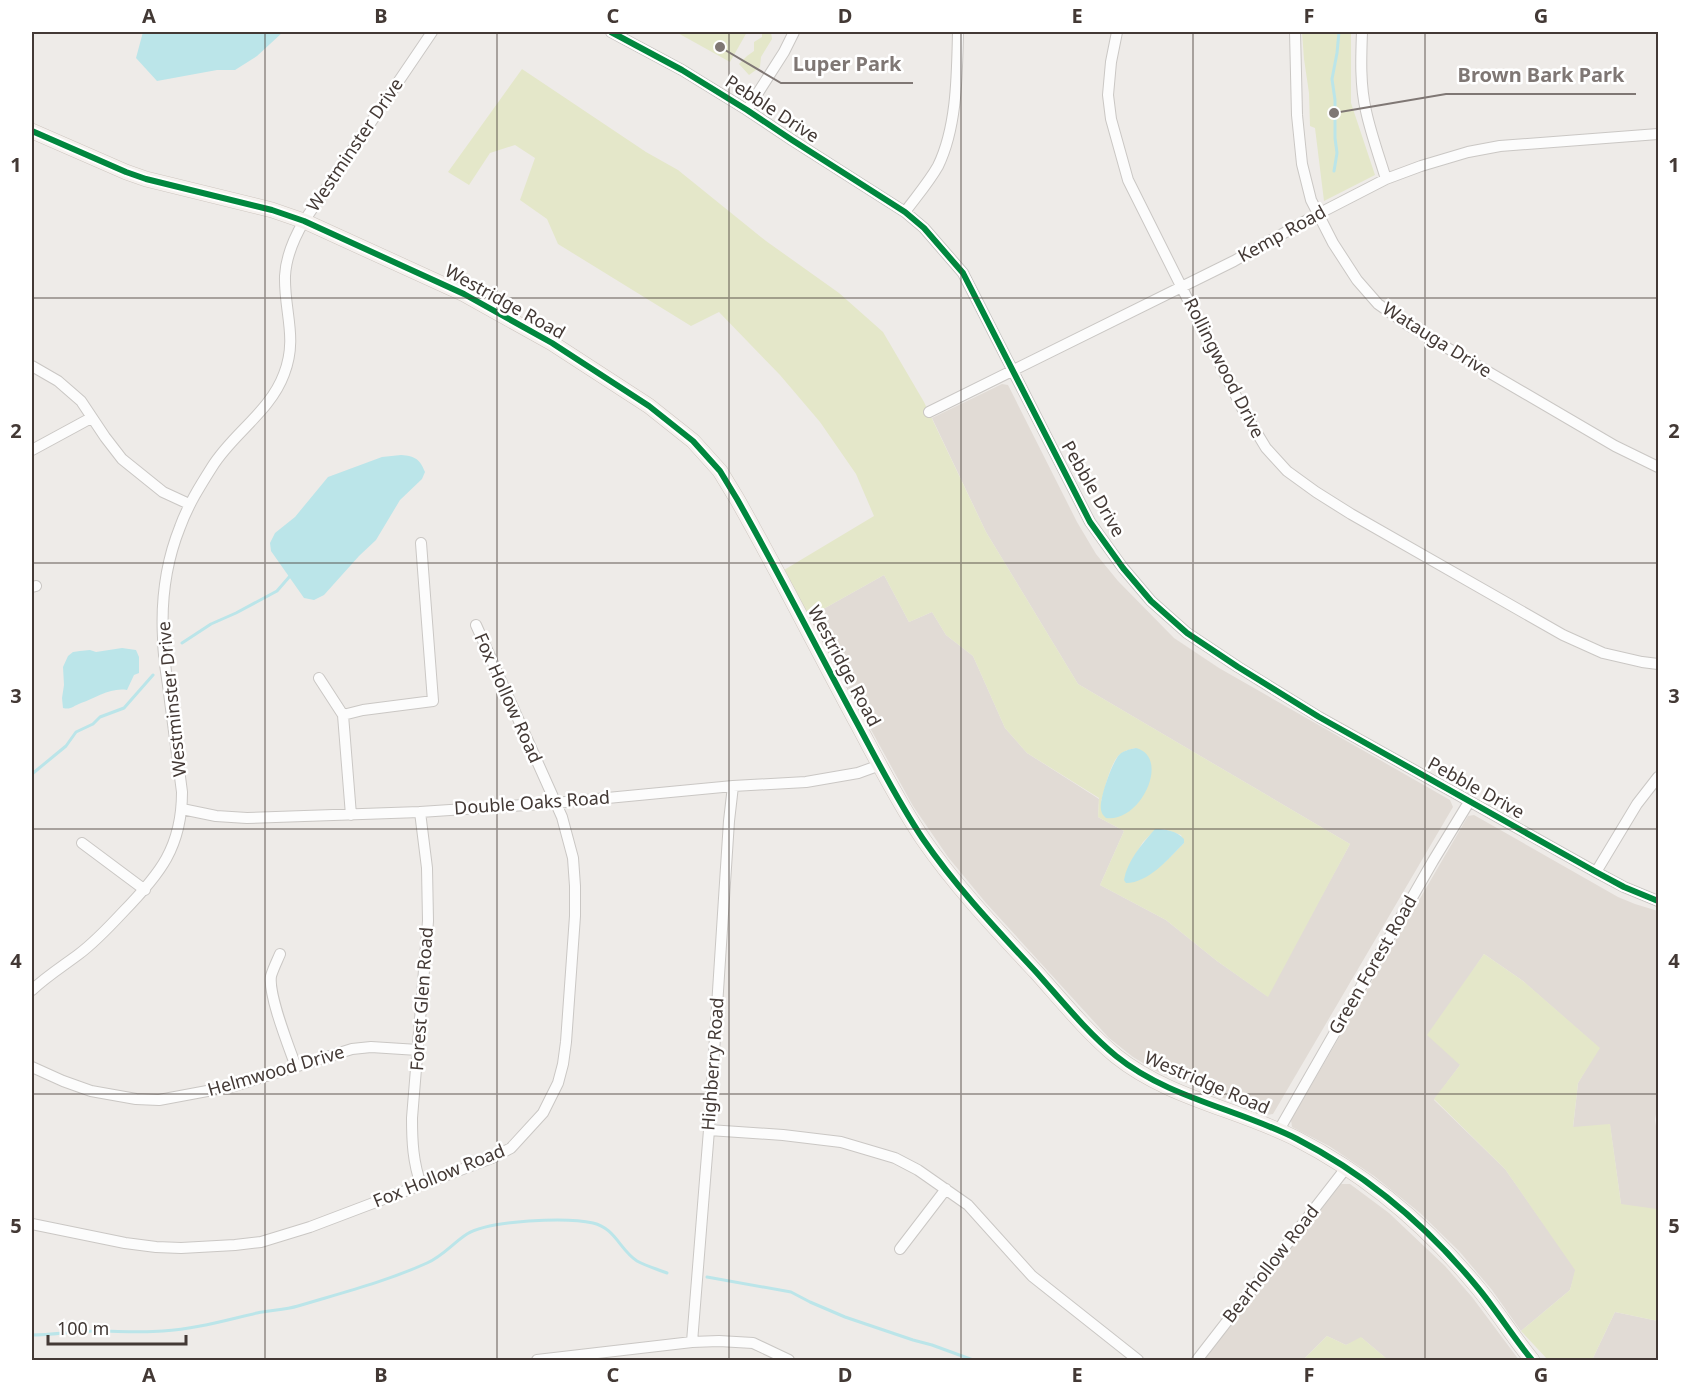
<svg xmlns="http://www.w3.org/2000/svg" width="1690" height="1392" font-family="'Noto Sans',sans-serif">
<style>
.residential{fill:#e1dbd5}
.green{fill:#e4e7c9;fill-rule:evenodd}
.water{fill:#bbe5e9}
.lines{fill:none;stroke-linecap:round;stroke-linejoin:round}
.stream{stroke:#bbe5e9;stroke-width:3}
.minor-casing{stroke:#cac7c4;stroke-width:12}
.secondary-casing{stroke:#cec7c1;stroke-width:16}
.minor{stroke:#fcfcfc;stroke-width:10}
.secondary{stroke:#f5f1ee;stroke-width:15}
.cycleway-casing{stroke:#fff;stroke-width:10}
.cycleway{stroke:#00873e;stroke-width:6}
.grid{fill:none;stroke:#433935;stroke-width:1.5;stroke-opacity:0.55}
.labels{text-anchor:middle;stroke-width:5;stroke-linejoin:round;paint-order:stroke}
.street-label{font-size:18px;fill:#433935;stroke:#fff}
.leader{fill:none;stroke:#7f7774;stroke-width:2}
.callout-dot{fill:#7f7774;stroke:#fff;stroke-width:2}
.callout-label{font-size:20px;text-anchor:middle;font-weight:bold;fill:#7f7774;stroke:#fff;stroke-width:5;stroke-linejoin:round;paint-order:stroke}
.neatline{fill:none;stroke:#433935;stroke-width:2}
.grid-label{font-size:20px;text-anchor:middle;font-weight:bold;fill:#433935}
</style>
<rect width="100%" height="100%" fill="#eeebe8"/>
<!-- residential -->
<path class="residential" d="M1002 384 1008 385 1077 522 1096 554 1118 581 1174 638 1219 668 1450 800 1453 807 1273 1114 1266 1115 1156 1071 1133 1057 1109 1038 986 903 948 857 913 806 809 617 884 575 909 622 932 612 946 635 973 656 1005 728 1027 753 1099 799 1098 817 1124 831 1100 885 1166 920 1217 961 1267 996 1350 844 1078 684 986 532 932 418Z
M1474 815 1618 897 1635 904 1658 911V1102L1655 1120 1658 1138V1251L1657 1234 1621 1204 1610 1125 1573 1128 1578 1083 1599 1048 1523 981 1484 954 1470 975 1460 1065 1434 1100 1505 1169 1576 1270 1570 1290 1521 1331 1492 1290 1459 1251 1420 1213 1374 1176 1329 1146 1292 1127 1291 1120 1468 816Z
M1341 1184H1350L1389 1213 1445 1266 1472 1297 1519 1360H1388L1362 1338 1346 1345 1327 1336 1303 1360H1204Z
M1615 1312 1658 1321V1360H1592Z"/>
<!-- green -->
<path class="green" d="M676 32H747L730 62Z
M762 32H771L772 39 761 57 760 67 749 75 739 64 747 56 754 51V42L762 37Z
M1302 32H1351V103L1375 175 1324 201 1315 128 1310 126 1309 93 1304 59Z
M522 69 646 152 678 170 766 241 839 293 883 332 924 402 986 532 1078 684 1350 844 1268 997 1217 961 1166 920 1100 885 1124 831 1098 817 1099 798 1027 753 1005 728 973 656 946 635 932 612 909 622 884 575 809 617 784 570 874 516 856 474 820 422 780 375 719 312 691 326 558 244 547 219 520 200 535 158 515 145 490 153 469 185 448 172ZM1136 748 1101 802C1105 789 1109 767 1118 756 1123 751 1130 749 1136 748ZM1164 829 1181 835 1184 843 1164 863 1132 860 1143 842 1155 830Z
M1484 954 1523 981 1600 1048 1578 1083 1573 1127 1610 1124 1621 1204 1657 1209 1658 1321 1615 1312 1592 1360H1548L1521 1331 1570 1290 1575 1270 1505 1169 1434 1099 1460 1065 1427 1035Z
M1327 1336 1346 1345 1361 1337 1388 1360H1303Z"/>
<!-- water -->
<path class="water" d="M143 32H283L257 56 235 70H217L157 81 136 58Z
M401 455C415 456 420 459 425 472L422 479 400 500 376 540 359 556 324 595 314 600 304 598 271 551 270 543 275 533 295 517 328 477 382 457Z
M122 648 136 650 139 657V673L134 675 127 690C111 687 96 698 81 703 73 706 71 710 63 708L62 698 64 685 63 667 68 656 73 652 80 651 90 650 96 652Z
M1136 748C1171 757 1141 823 1106 818 1103 815 1102 814 1101 810 1099 799 1112 763 1119 755 1123 751 1130 749 1136 748Z
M1155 829C1165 829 1177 831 1184 839V843C1169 858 1149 883 1126 883L1124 880C1127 861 1142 844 1155 829Z"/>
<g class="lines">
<!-- stream -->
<path class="stream" d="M1334 171 1337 153 1335 138V100L1332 79 1337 53 1339 32
M182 643 211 624 236 613 277 591 290 576
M32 774 66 746 76 732 93 724 100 717 124 708 153 675
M707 1277 791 1292 810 1302 845 1317 913 1340 932 1345 973 1360
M32 1335C53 1335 74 1331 95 1331 118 1331 141 1333 163 1331 196 1329 226 1320 257 1313 271 1310 285 1310 298 1306 341 1293 385 1282 427 1263 443 1256 453 1243 467 1234 490 1220 567 1217 593 1223 615 1228 620 1250 637 1261 646 1266 657 1269 667 1273"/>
<defs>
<path id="minor" d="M611 32 682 70 747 110 792 140 905 212 924 228 963 273 1090 522 1123 568 1151 601 1187 633 1238 667 1319 717 1596 872 1624 887 1658 901
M1117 32 1111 62 1108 95 1111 119 1128 180 1243 410 1266 448 1287 471 1316 492 1351 514 1563 635 1603 653 1642 662 1658 664
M1295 32 1297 115 1302 164 1311 200 1333 243 1357 280 1378 304 1408 325 1615 446 1658 467
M1362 32C1361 58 1360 85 1366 111 1371 134 1379 156 1386 179
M747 110 784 52 794 32
M905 212C916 197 929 182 938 166 957 127 957 75 958 32
M32 366 58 381 81 401 105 437 122 459 163 492 189 504
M929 412 1234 261 1318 214 1386 179 1421 166 1468 152 1500 146 1658 134
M32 450 91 418
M32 587 36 586
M319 678 343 715 351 815
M343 715 363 710 433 701 421 543
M182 809 216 816 247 818 420 812 555 803 733 786 806 782 858 773 880 765
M420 812 427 868 428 921 412 1118C412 1142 413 1162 421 1185
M82 843 145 890
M1596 872 1637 804 1658 777
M280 954C277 961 273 969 271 976 268 995 289 1047 296 1067
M32 990C47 976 63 966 79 954 95 942 109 927 123 912 160 874 182 847 182 792 178 761 174 731 170 701 168 681 163 659 163 638 161 601 166 562 180 527 188 505 200 486 212 467 232 434 270 412 284 374 298 338 284 312 285 276 286 256 294 238 304 221L432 32
M32 1067 63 1081 91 1091 136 1099 159 1100 234 1086 352 1049 371 1047 418 1050
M709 1130 783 1135 841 1142 895 1158 918 1170 968 1205 1032 1276 1138 1360
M1279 1130 1433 861 1469 802
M32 1224 125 1243 156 1247 181 1248 235 1245 261 1242 310 1227 492 1158 511 1148 543 1113 558 1083 563 1064 566 1042 575 916V886L573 858 562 817 476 625
M900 1249 946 1189
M692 1342 709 1130 729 821 733 786
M537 1360 692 1342 719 1341 753 1343 789 1360
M1197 1360 1346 1168"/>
<path id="secondary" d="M32 131 126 172 146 179 272 210 304 221 464 294 552 343 649 406 693 441 720 471 737 499C779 573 817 649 857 723 878 762 898 802 923 839 956 887 997 930 1037 973 1062 1001 1087 1032 1116 1056 1168 1098 1238 1109 1297 1139 1367 1175 1428 1227 1478 1288 1497 1311 1513 1337 1532 1360"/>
</defs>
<!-- minor casing -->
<use href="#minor" class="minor-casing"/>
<!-- secondary casing -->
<use href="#secondary" class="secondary-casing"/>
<!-- minor -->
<use href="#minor" class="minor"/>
<!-- secondary -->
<use href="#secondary" class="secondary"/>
<defs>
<path id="cycleway" d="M611 32 682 70 747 110 792 140 905 212 924 228 963 273 1090 522 1123 568 1151 601 1187 633 1238 667 1319 717 1596 872 1624 887 1658 901
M32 131 126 172 146 179 272 210 304 221 464 294 552 343 649 406 693 441 720 471 737 499C779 573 817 649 857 723 878 762 898 802 923 839 956 887 997 930 1037 973 1062 1001 1087 1032 1116 1056 1168 1098 1238 1109 1297 1139 1367 1175 1428 1227 1478 1288 1497 1311 1513 1337 1532 1360"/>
</defs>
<!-- cycleway casing -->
<use href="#cycleway" class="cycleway-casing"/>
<!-- cycleway -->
<use href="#cycleway" class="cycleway"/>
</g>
<!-- grid -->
<path class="grid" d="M265 32V1360M497 32V1360M729 32V1360M961 32V1360M1193 32V1360M1425 32V1360M32 298H1658M32 563H1658M32 829H1658M32 1094H1658"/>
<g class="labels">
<!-- street labels -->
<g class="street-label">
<text transform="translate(772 109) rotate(33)" y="6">Pebble Drive</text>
<text transform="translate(355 145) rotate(-56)" y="6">Westminster Drive</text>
<text transform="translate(1282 234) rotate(-29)" y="6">Kemp Road</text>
<text transform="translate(505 302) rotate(29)" y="6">Westridge Road</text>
<text transform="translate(1437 340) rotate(32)" y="6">Watauga Drive</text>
<text transform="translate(1224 368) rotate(63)" y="6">Rollingwood Drive</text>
<text transform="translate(1093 489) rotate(60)" y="6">Pebble Drive</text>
<text transform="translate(844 666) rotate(62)" y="6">Westridge Road</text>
<text transform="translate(508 698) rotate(66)" y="6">Fox Hollow Road</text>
<text transform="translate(172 699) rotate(-96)" y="6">Westminster Drive</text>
<text transform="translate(1476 788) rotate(29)" y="6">Pebble Drive</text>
<text transform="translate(532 803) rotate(-4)" y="6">Double Oaks Road</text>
<text transform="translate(1373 965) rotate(-60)" y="6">Green Forest Road</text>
<text transform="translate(422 999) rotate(-86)" y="6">Forest Glen Road</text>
<text transform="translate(713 1064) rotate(-86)" y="6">Highberry Road</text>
<text transform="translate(276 1071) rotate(-16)" y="6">Helmwood Drive</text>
<text transform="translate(1207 1083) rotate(23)" y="6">Westridge Road</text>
<text transform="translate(439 1176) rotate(-22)" y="6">Fox Hollow Road</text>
<text transform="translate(1271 1264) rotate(-52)" y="6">Bearhollow Road</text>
</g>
</g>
<!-- callouts -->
<path class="leader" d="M720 47L781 83H913M1334 113L1446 94H1636"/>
<g class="callout-dot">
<circle cx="720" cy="47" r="6"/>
<circle cx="1334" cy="113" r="6"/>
</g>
<g class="callout-label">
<text x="847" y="71">Luper Park</text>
<text x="1541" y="82">Brown Bark Park</text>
</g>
<!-- border -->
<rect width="1690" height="1392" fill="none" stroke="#ffffff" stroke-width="66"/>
<!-- scale -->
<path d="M48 1335v9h138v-9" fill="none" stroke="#433935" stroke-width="3"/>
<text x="57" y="1335" font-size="18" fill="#433935" stroke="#ffffff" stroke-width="4.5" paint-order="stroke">100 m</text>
<rect x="33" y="33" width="1624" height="1326" class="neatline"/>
<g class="grid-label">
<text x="149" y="23">A</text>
<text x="381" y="23">B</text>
<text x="613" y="23">C</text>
<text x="845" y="23">D</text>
<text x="1077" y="23">E</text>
<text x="1309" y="23">F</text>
<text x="1541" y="23">G</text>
<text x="16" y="172">1</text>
<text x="1674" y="172">1</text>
<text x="16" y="438">2</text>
<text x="1674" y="438">2</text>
<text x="16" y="703">3</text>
<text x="1674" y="703">3</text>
<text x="16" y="968">4</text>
<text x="1674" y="968">4</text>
<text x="16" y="1233">5</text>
<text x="1674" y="1233">5</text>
<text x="149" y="1382">A</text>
<text x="381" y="1382">B</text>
<text x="613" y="1382">C</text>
<text x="845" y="1382">D</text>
<text x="1077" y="1382">E</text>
<text x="1309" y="1382">F</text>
<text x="1541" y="1382">G</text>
</g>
</svg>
